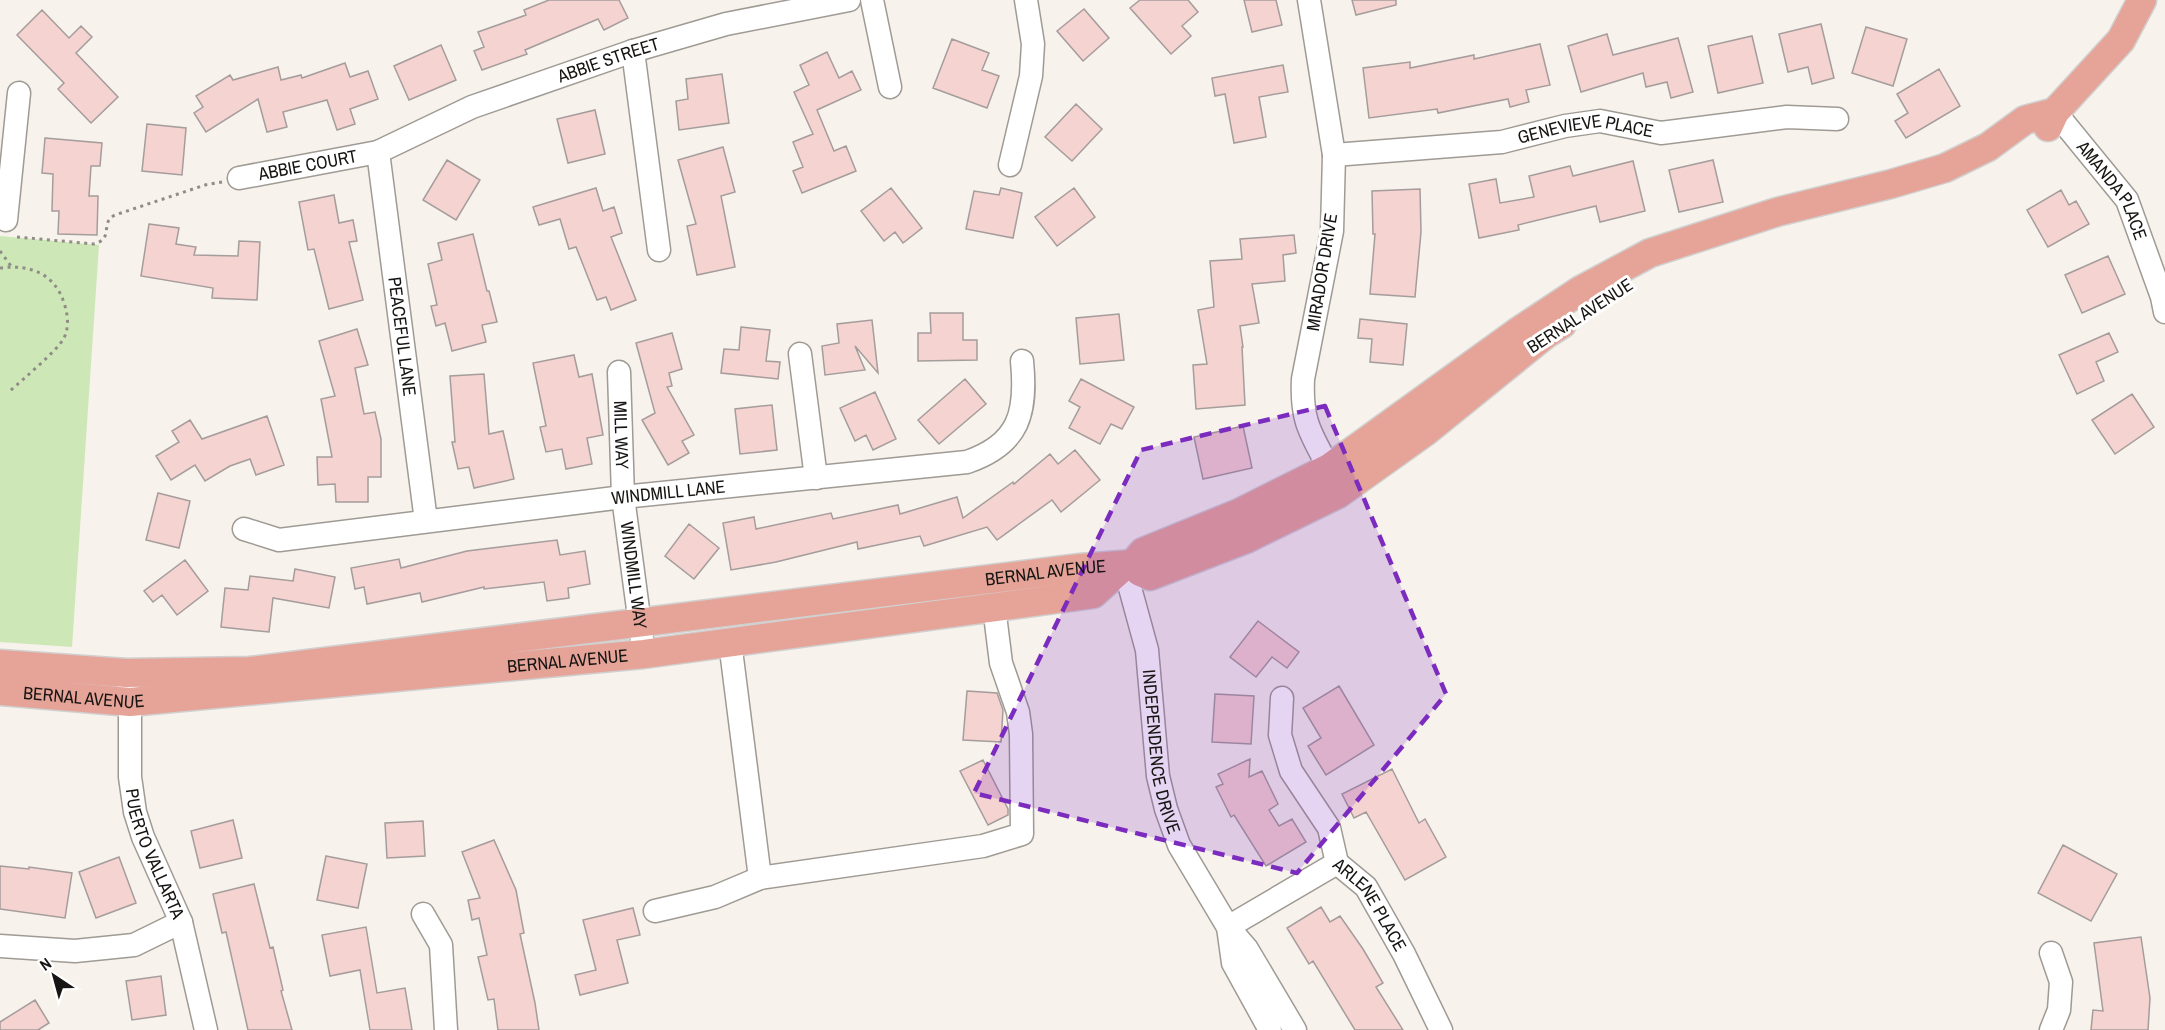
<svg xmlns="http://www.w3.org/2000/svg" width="2165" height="1030" font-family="'Archivo Narrow',sans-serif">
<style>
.green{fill:#cde7b6}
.building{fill:#f5d3d0;stroke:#a59c9c;stroke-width:1.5}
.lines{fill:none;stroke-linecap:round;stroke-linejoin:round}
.minor-casing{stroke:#9f9b94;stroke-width:25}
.major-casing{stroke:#d1d0d0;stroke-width:31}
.path{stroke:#908d88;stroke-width:3;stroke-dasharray:3 4.5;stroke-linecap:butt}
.minor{stroke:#fff;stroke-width:22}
.major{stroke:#e6a498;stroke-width:28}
.marked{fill:#7b2cbf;fill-opacity:0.2;stroke:#7b2cbf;stroke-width:4.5;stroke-dasharray:12 8;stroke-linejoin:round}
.labels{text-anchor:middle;stroke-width:6;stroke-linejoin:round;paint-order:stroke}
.street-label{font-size:18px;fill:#171513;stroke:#fff}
</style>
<rect width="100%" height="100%" fill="#f7f2eb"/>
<!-- green -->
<path class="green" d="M0 236 99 245 72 647 0 642Z"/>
<!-- building -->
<path class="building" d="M549 0H619L628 18 604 30 598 19 525 50 527 54 482 70 474 51 484 47 478 32 526 15 524 10Z
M1140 0H1188L1198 12 1182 26 1191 36 1171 54 1130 8Z
M1244 0H1276L1282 25 1252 32Z
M1352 0H1396V5L1356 15Z
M1084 9 1109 38 1083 61 1057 31Z
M42 10 69 38 81 26 92 37 76 53 118 97 91 123 58 89 64 83 17 35Z
M1821 24 1834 78 1812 84 1808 67 1788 72 1779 34Z
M1866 27 1907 39 1893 86 1852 73Z
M1607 34 1613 55 1678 38 1693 92 1671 98 1667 82 1646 87 1643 73 1581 92 1568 46Z
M1752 36 1763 83 1718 93 1708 46Z
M952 39 989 53 982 70 999 76 987 108 933 88Z
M1540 44 1550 85 1526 90 1529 102 1510 107 1508 99 1438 113 1437 109 1369 118 1363 68 1410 62V68L1474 55V59Z
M441 45 456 80 409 100 394 66Z
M827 52 839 78 852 71 861 90 817 110 834 151 846 146 856 171 802 193 793 171 803 167 793 142 813 134 794 92 809 85 800 65Z
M345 63 350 77 368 71 378 99 350 109 355 124 337 130 327 100 283 112 287 127 267 132 258 99 206 132 194 113 203 107 196 96 230 75 233 80 278 67 281 80 301 75 302 78Z
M1283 65 1288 92 1259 97 1266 137 1234 143 1225 94 1215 96 1212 78Z
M1939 69 1960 106 1906 138 1895 121 1908 113 1897 94Z
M722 74 729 123 679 130 676 101 688 99 686 79Z
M1076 104 1102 129 1072 161 1045 137Z
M595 110 605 154 568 163 557 119Z
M147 124 186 128 182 175 142 171Z
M45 138 102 143 100 166H91L89 196H98L97 235 58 234 59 211H52L53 174 42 173Z
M723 147 735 192 721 196 735 267 697 275 687 226 696 224 678 160Z
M447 160 480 180 456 220 423 200Z
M1713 160 1723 202 1679 212 1669 170Z
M1633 161 1645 211 1600 222 1596 206 1518 225 1519 230 1479 238 1469 184 1496 179 1500 203 1534 197 1529 176 1570 166 1573 176Z
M596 188 603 211 614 207 622 233 611 237 636 300 611 310 606 297 597 300 576 247 569 249 560 219 539 225 533 207Z
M891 188 922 228 903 243 895 232 884 241 861 211Z
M1001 188 1022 193 1013 238 966 229 974 191 999 195Z
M1074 188 1095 217 1057 246 1035 217Z
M1420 189 1421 232 1415 297 1370 294 1375 234H1373L1372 191Z
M2061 190 2069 205 2076 201 2089 224 2048 247 2027 210Z
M334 195 339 223 353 220 357 241 349 242 363 300 329 309 314 249 308 250 299 202Z
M149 224 179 228 176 244 196 247 194 255 238 256 239 241 260 242 257 300 212 298 213 288 141 276Z
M473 234 487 291H489L497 322 482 325 486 342 452 351 445 323 436 326 431 306 437 305 428 264 442 260 438 243Z
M1294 235 1296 253 1283 255 1285 281 1252 284 1259 323 1240 326 1243 347H1242L1245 405 1196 409 1193 365 1207 364 1198 310 1214 307 1210 261 1242 259 1240 239Z
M2108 256 2125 294 2082 313 2065 275Z
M930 313H963V340H977V360L918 361V333H931Z
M1119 314 1124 360 1080 364 1076 318Z
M1360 319 1407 324 1403 365 1370 362 1372 339 1358 338Z
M872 320 878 373 855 346 865 370 825 375 822 346 839 343 837 324Z
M741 327 770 330 766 361 780 362 778 379 721 373 724 349 739 350Z
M357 329 368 365 355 368 364 414 375 412 381 439V477H368V502H336L335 484 318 485 317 457H332L321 399 335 396 319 341Z
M672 333 682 369 669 373 672 386 667 387 694 435 682 441 689 453 668 465 642 420 655 413 636 343Z
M2109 333 2118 352 2096 362 2104 381 2077 394 2059 355Z
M574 355 579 377 592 374 603 435 587 438 592 464 566 469 562 449 546 452 540 427 546 426 533 363Z
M484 374 489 434 503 431 514 479 474 488 469 467 458 469 452 442H455L450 376Z
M965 379 986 404 939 444 918 420Z
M1081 379 1134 407 1122 429 1111 424 1100 444 1069 428 1080 407 1069 401Z
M875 392 896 439 873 450 866 435 855 441 840 408Z
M2132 394 2154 427 2115 454 2092 420Z
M772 405 777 450 740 454 735 409Z
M267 416 284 465 256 475 250 459 230 466 205 481 195 465 171 480 156 456 179 442 172 431 190 420 202 439Z
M1243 426 1252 468 1203 479 1194 437Z
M1075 450 1100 480 1061 512 1052 500 997 540 987 527 924 546 920 536 858 549 857 542 776 562 731 570 723 523 754 517 756 529 831 513 833 519 898 505 900 514 957 497 963 518 1013 482 1014 484 1050 454 1058 464Z
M158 493 190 501 179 548 146 540Z
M689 524 719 548 694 579 665 556Z
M557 540 560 555 585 551 590 584 568 588 569 598 547 601 544 582 484 589V587L422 602 420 593 367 604 364 587 355 589 351 568 399 559 401 568 467 551Z
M185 560 208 591 177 615 162 595 153 602 144 591Z
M295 569 335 577 329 608 273 598 269 632 221 627 225 588 248 590 250 576 293 581Z
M1258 621 1299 652 1287 668 1272 657 1256 677 1230 657Z
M1339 686 1374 745 1326 775 1308 746 1321 738 1303 708Z
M967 691 997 693 1003 710 1001 742 963 740Z
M1215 694 1254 696 1251 744 1212 742Z
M1250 759 1249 777 1262 771 1278 804 1269 810 1279 826 1292 819 1306 842 1266 866 1234 815 1231 817 1216 787 1223 784 1218 774Z
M983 760 1008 809V815L988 825 960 771Z
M1392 769 1419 823 1425 819 1446 857 1405 880 1366 812 1354 818 1342 794Z
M233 820 242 858 200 868 191 831Z
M423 821 425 856 387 858 385 823Z
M494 840 516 890 524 933 520 934 535 1003 539 1030H498L494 999 488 1000 478 957 487 955 479 918 472 920 468 900 480 898 462 852Z
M2063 845 2117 874 2091 921 2038 893Z
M326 856 367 864 358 908 317 900Z
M119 857 136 903 96 918 79 872Z
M0 866 29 869V867L72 873 65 918 0 909Z
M254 884 270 948 273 947 283 990 281 991 292 1030H248L226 932 222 933 213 894Z
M1321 907 1330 922 1340 916 1363 949 1383 983 1376 987 1403 1030H1355L1313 961 1309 964 1287 928Z
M633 908 640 935 617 940 628 983 580 995 575 975 596 970 583 920Z
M366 927 377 993 405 988 412 1030H370L360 970 330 976 322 935Z
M2141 937 2150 998 2148 1030H2091L2093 1010 2103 1011 2094 943Z
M161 976 166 1015 132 1020 126 981Z
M35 1000 49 1023 38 1030H0V1022Z"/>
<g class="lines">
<defs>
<g id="minor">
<path d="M872 0 890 87"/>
<path d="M1309 0 1334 155 1332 231 1303 379C1301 421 1310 432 1329 468"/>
<path d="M633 51 659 250"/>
<path id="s1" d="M2055 112 2127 200 2162 297 2165 312"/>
<path id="s2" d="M378 152 426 521"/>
<path id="s3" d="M1334 155 1502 142 1565 126 1600 121 1661 133 1787 117 1837 119"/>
<path d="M1010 165 1031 76 1033 44 1026 0"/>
<path id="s4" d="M239 178 378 152 472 107 633 51 726 24 849 0"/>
<path d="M6 220 19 93"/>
<path d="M800 354 816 478"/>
<path id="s5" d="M619 372 623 497 644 654"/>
<path id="s6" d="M244 529 279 540 623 497 967 462C1020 444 1027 412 1022 361"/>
<path id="s7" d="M1124 566 1147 650 1158 776 1166 809 1179 845 1228 927 1247 949 1295 1030"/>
<path d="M730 642 760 878 983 846 1022 834 1021 734 1018 712 1001 663 994 607"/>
<path id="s8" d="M128 687 130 702V777L135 812 143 837 181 922 206 1030"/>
<path d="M1282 698 1280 735 1291 771 1329 828 1337 863"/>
<path id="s9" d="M1337 863 1366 887 1404 954 1441 1030"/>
<path d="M655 911 715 897 760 878"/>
<path d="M423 914 441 945 446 1030"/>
<path d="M1228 927 1337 863"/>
<path d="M1228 927 1233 963 1270 1030"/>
<path d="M0 946 75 951 134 945 181 922"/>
<path d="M2051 953 2061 982 2059 1010 2051 1030"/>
</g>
<g id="major">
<path d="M2048 127 2055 112 2121 40 2142 0"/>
<path d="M1133 564 1140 572 1150 576 1246 539 1338 494 1425 432 1546 334 1562 324"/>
<path id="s10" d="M0 664 126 673 250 671 1080 568 1133 564 1143 552 1239 513 1329 468 1516 333 1581 290 1650 253 1777 212 1891 184 1945 168 1988 147 2025 120 2055 112"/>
<path id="s11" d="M0 691 130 702 644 654 1093 594 1124 566"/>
</g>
</defs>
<!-- minor casing -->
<use href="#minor" class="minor-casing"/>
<!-- major casing -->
<use href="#major" class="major-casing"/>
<!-- path -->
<path class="path" d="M17 237 94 244C115 238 99 223 115 215L205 185 222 182
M0 251 11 266
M0 268C31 264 56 274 65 306 68 317 69 327 64 338 57 351 23 379 10 391"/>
<!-- minor -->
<use href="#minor" class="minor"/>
<!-- major -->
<use href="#major" class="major"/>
</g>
<!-- marked area -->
<path class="marked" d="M1325 406 1446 694 1297 873 974 793 1141 450Z"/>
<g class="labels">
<!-- street labels -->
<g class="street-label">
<text dy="6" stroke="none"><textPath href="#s4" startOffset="390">ABBIE STREET</textPath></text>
<text dy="6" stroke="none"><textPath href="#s3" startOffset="254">GENEVIEVE PLACE</textPath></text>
<text dy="6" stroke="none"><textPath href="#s4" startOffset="70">ABBIE COURT</textPath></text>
<text dy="6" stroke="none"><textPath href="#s1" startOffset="98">AMANDA PLACE</textPath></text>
<text transform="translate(1322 272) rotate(-81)" y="6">MIRADOR DRIVE</text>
<text transform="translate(1580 316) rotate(-33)" y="6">BERNAL AVENUE</text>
<text dy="6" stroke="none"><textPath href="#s2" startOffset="186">PEACEFUL LANE</textPath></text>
<text dy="6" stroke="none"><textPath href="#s5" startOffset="63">MILL WAY</textPath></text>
<text dy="6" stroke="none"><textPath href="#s6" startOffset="429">WINDMILL LANE</textPath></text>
<text dy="6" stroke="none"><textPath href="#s10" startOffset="1052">BERNAL AVENUE</textPath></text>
<text dy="6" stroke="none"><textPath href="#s5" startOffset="204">WINDMILL WAY</textPath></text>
<text dy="6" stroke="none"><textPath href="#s11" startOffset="570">BERNAL AVENUE</textPath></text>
<text dy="6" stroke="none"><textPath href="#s11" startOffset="84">BERNAL AVENUE</textPath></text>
<text dy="6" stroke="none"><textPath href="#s7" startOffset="190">INDEPENDENCE DRIVE</textPath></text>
<text dy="6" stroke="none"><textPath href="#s8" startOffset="171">PUERTO VALLARTA</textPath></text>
<text dy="6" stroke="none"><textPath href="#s9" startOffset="54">ARLENE PLACE</textPath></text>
</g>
</g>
<!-- north arrow -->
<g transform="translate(54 976) rotate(324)" stroke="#ffffff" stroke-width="4.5" paint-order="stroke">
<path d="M0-4.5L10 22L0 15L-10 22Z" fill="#171513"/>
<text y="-9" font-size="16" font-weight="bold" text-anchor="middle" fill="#171513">N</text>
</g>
</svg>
